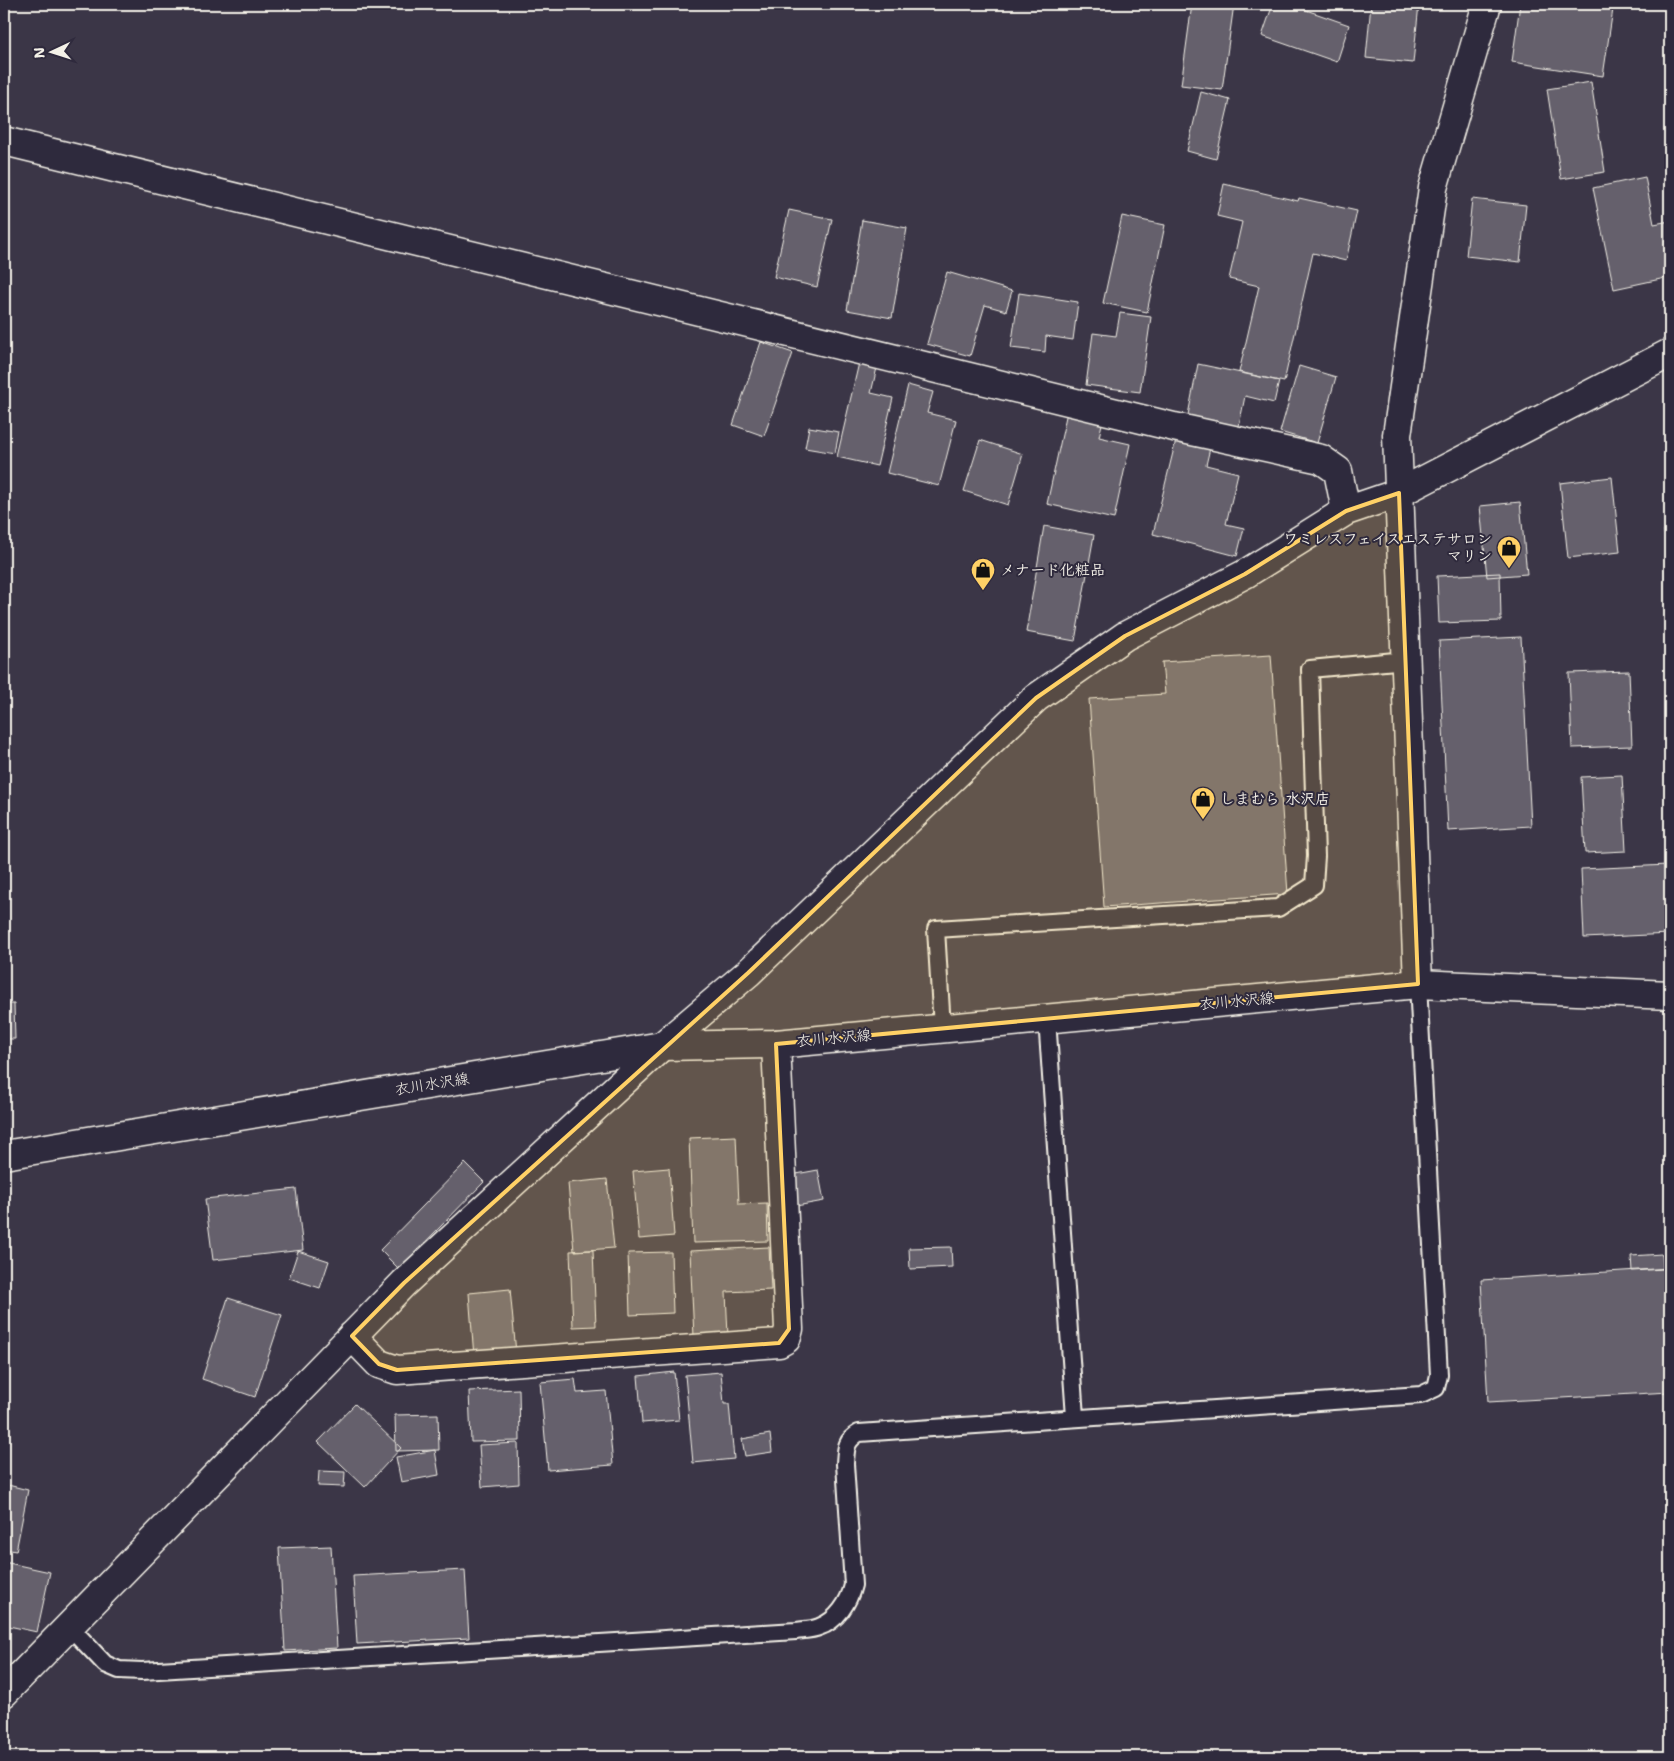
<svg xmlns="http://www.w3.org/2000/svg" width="1674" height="1761" font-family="'Shantell Sans','Klee One',sans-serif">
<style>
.building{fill:#65616c;stroke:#f4f1e8}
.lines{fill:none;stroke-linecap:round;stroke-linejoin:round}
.service-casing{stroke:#f4f1e8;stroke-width:20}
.minor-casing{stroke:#f4f1e8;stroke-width:31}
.tertiary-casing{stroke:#f4f1e8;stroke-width:31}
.secondary-casing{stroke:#f4f1e8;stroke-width:31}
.service{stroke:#2f2a3d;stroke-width:16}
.minor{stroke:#2f2a3d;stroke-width:28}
.tertiary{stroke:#2f2a3d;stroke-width:28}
.secondary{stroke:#2f2a3d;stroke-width:28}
.marked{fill:#ffd166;fill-opacity:0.2;stroke:#ffd166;stroke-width:4;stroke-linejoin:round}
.labels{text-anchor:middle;stroke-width:4;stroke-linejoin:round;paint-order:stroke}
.poi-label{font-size:15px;font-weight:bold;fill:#f4f1e8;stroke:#2f2a3d;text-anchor:start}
.street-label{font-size:15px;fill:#f4f1e8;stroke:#2f2a3d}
</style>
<rect width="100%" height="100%" fill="#3b3647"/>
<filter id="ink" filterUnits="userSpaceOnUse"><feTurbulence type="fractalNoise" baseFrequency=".02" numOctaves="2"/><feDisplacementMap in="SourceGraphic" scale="10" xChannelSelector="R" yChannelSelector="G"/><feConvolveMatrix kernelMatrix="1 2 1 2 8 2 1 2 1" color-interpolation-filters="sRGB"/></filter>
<g filter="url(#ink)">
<!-- building -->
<path class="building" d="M1192 4H1234L1222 90 1181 85Z
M1273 4H1289L1349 25 1337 62 1262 36Z
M1371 4H1419L1413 63 1366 58Z
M1520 4H1580L1613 9 1603 76 1512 62Z
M1591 82 1605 172 1561 179 1547 89Z
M1201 92 1230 100 1216 159 1187 151Z
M1645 177 1654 224 1670 221V277L1614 289 1593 188Z
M1224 184 1298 201 1299 198 1357 211 1346 261 1313 253 1284 382 1239 372 1259 286 1229 279 1242 222 1217 216Z
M1472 199 1526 205 1520 262 1466 256Z
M789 210 832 219 817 287 774 277Z
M1122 216 1165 225 1147 312 1103 303Z
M862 220 907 228 892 318 847 310Z
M947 272 1012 291 1006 311 985 305 970 356 927 344Z
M1019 293 1078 302 1073 340 1046 336 1045 352 1011 348Z
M1120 313 1151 317 1140 392 1086 385 1093 333 1116 336Z
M761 342 793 353 764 436 733 425Z
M861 354 879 359 871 393 893 398 877 466 837 457Z
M1198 364 1279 381 1274 403 1245 396 1238 431 1187 420Z
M1299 366 1336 377 1317 443 1280 432Z
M908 385 933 392 927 413 956 420 939 486 887 473Z
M1670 393V418L1668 394Z
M1068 407 1104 415 1099 437 1130 444 1114 519 1047 504Z
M809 427 839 432 835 453 805 448Z
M980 440 1023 454 1008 505 964 491Z
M1176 440 1210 448 1206 465 1238 473 1226 524 1244 528 1237 556 1153 534Z
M1612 477 1620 552 1568 558 1560 483Z
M1520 502 1527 574 1487 577 1480 506Z
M1044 526 1094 535 1075 641 1026 632Z
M1670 529V596L1664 530Z
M1500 573 1501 621 1439 623 1437 576Z
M1521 637 1531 826 1448 831 1439 641Z
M1271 655 1288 894 1104 907 1089 699 1165 694 1162 662Z
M1629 671 1632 746 1572 748 1569 673Z
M1622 775 1626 851 1585 853 1581 777Z
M1668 865 1670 934 1584 938 1581 869Z
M4 1004H14L15 1039H4Z
M736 1136 739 1204 767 1203 768 1241 693 1243 689 1138Z
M465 1163 484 1182 399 1269 380 1250Z
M669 1168 674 1236 639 1239 633 1171Z
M818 1170 824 1201 796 1206 791 1175Z
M607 1179 614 1248 574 1251 568 1183Z
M296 1189 303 1250 213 1260 205 1199Z
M769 1247 771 1290 726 1292 728 1336 694 1337 690 1251Z
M951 1247 952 1267 910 1269 909 1248Z
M593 1250 596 1326 573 1327 570 1251Z
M298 1251 329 1261 320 1288 289 1278Z
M671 1252 673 1313 630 1315 628 1253Z
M1662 1254 1663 1269 1632 1271 1631 1256Z
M1670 1268V1392L1488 1402 1481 1280Z
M510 1289 516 1353 474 1357 469 1293Z
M228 1298 282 1315 255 1397 202 1379Z
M674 1372 679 1420 642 1423 638 1376Z
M721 1372 724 1404H729L734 1459 693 1463 685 1375Z
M575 1379 577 1393 606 1391 613 1465 548 1470 540 1382Z
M519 1389 520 1441 471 1442 469 1391Z
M355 1404 401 1448 365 1487 318 1442Z
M438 1414 439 1450 396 1451 395 1415Z
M770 1434 772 1452 745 1456 742 1439Z
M518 1443 519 1484 482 1487 479 1445Z
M435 1450 439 1475 401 1482 396 1457Z
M319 1471 345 1472 344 1487 318 1486Z
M4 1484 28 1490 16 1551 4 1549Z
M331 1546 337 1648 285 1651 279 1548Z
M4 1562 50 1572 37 1632 4 1625Z
M465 1570 469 1638 357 1644 353 1576Z"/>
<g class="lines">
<defs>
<path id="service" d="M1047 1019 1075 1417
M942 1028 936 929 1278 908 1314 885 1316 856 1310 669 1406 660
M69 1626 105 1664 119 1670 142 1671 796 1631C803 1630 812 1630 819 1627 837 1621 849 1602 853 1585L845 1464C846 1449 845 1441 859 1433L1421 1395 1436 1388 1439 1375 1418 984"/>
<path id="minor" d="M4 141 1174 427 1321 459 1338 471 1346 511
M662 1046 748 973 1036 698 1125 636 1245 574 1346 511 1399 493 1670 353
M352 1336 379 1364 397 1370 779 1343 786 1339 789 1329 776 1044"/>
<path id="tertiary" d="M1418 984 1397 435 1433 188 1487 4
M4 1693 404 1283 662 1046"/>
<path id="secondary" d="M4 1155 662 1046 776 1044 1418 984 1670 995"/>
</defs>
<!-- service casing -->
<use href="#service" class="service-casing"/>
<!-- minor casing -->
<use href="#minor" class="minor-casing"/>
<!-- tertiary casing -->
<use href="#tertiary" class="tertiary-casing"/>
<!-- secondary casing -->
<use href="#secondary" class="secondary-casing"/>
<!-- service -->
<use href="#service" class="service"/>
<!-- minor -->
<use href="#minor" class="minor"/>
<!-- tertiary -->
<use href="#tertiary" class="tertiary"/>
<!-- secondary -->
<use href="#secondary" class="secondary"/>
</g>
</g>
<!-- marked area -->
<path class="marked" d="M1399 493 1418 984 776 1044 789 1329 779 1343 397 1370 379 1364 352 1336 404 1283 748 973 1036 698 1125 636 1245 574 1346 511Z"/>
<!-- icons -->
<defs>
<symbol id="shop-pin" viewBox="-11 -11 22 30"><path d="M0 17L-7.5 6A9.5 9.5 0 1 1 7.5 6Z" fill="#ffd166" stroke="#2f2a3d"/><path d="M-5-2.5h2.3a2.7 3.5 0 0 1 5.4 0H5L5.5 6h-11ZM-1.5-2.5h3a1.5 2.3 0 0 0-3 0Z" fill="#111"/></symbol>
</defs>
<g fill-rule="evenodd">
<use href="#shop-pin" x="1495" y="534" width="28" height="38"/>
<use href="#shop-pin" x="969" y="556" width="28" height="38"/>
<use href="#shop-pin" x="1189" y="785" width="28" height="38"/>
</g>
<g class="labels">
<!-- poi labels -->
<g class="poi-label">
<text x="1492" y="544" text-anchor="end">ワミレスフェイスエステサロン<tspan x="1492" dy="17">マリン</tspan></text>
<text x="1000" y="575">メナード化粧品</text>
<text x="1220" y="804">しまむら 水沢店</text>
</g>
<!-- street labels -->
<g class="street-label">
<text transform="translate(1237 1001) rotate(-5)" y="5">衣川水沢線</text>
<text transform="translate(834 1038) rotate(-5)" y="5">衣川水沢線</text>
<text transform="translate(432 1084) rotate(-9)" y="5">衣川水沢線</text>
</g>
</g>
<!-- margin -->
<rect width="1674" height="1761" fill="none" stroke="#2f2a3d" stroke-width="20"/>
<rect x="10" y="10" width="1654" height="1741" fill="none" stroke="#f4f1e8" stroke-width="2" filter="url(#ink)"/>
<!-- north arrow -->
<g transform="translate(52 52) rotate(266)" stroke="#2f2a3d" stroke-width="4" paint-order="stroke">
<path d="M0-4L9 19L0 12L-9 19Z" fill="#f4f1e8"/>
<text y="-8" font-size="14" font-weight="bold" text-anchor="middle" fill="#f4f1e8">N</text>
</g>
</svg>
